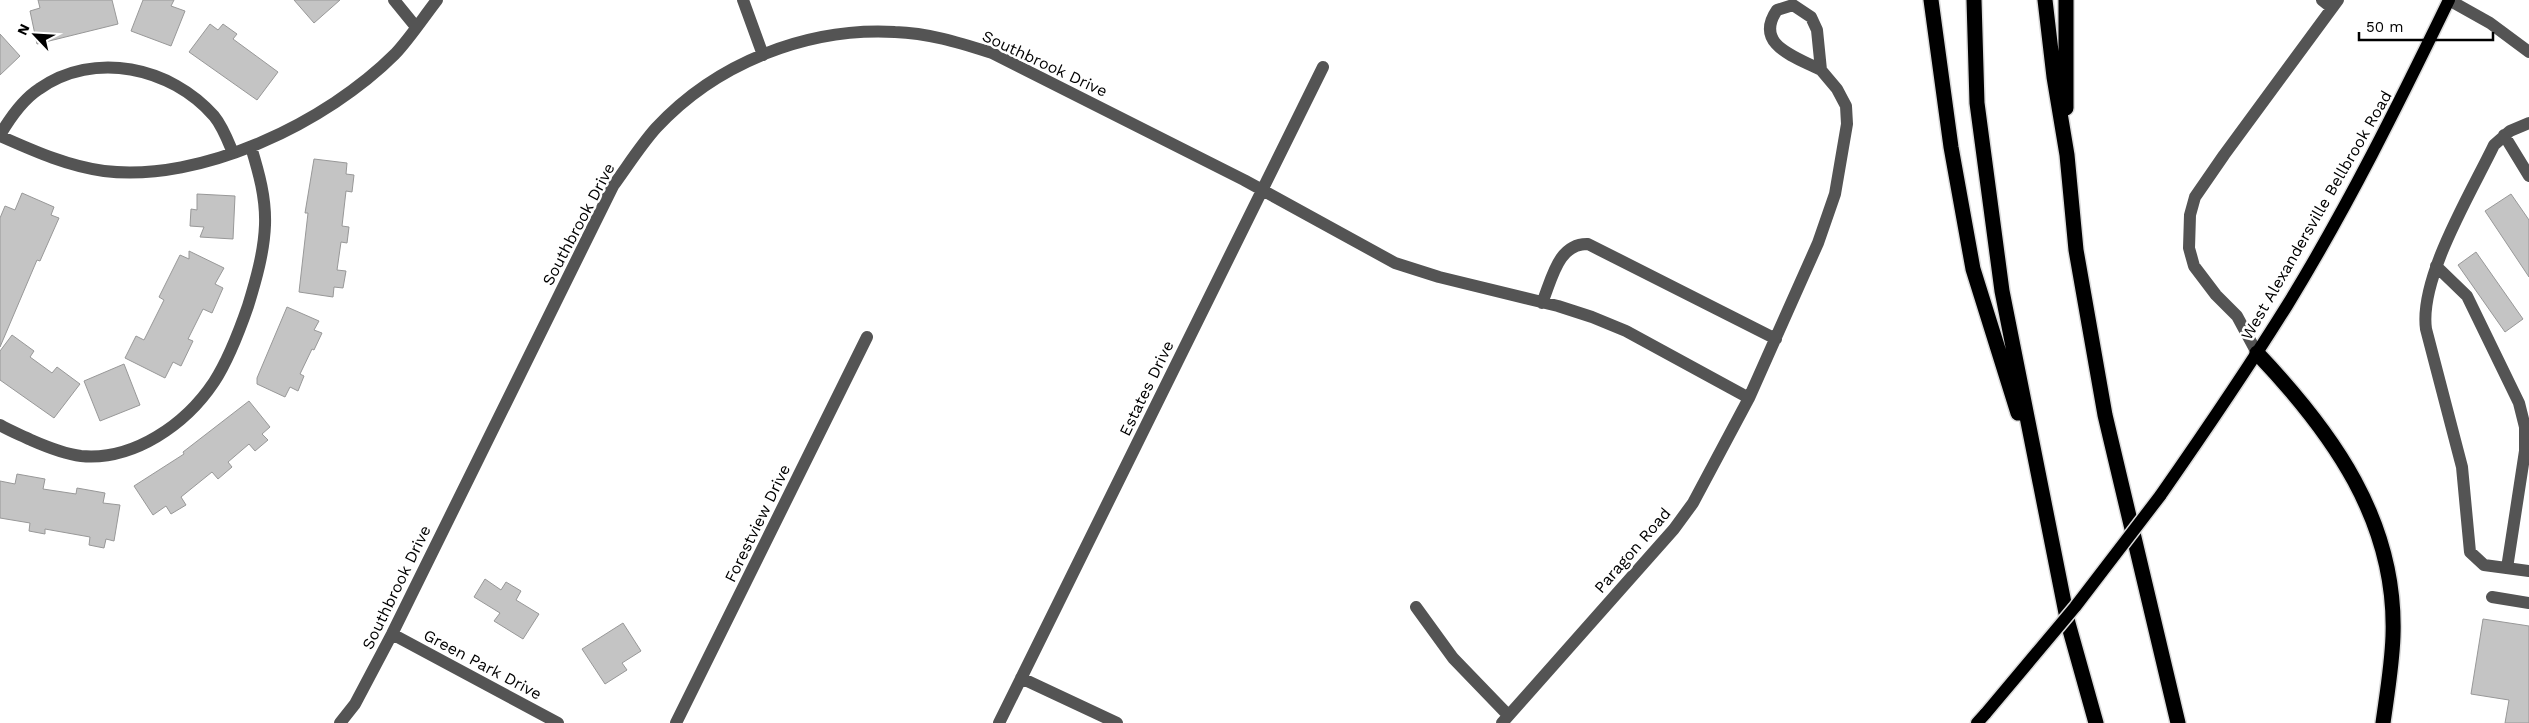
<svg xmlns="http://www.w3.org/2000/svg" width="2529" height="723" font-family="'Work Sans',sans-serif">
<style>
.building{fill:#c4c4c4;stroke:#989898}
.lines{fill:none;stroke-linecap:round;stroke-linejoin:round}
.major-casing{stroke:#dbdbdb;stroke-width:15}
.highway-casing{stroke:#dbdbdb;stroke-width:18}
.minor{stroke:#545454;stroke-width:12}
.major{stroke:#000;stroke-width:12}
.highway{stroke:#000;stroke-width:15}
.major-bridge-casing{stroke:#dbdbdb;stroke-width:15;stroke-linecap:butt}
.major-bridge{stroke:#000;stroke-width:12}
.labels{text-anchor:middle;stroke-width:5;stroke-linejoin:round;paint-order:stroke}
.street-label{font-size:16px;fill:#000;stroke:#fff}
</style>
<rect width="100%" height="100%" fill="#fff"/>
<!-- building -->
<path class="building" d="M38 0H112L118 24 37 44 30 11 40 8Z
M143 0H174L171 6 185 11 171 46 131 31Z
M294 0H340L314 23Z
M210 24 218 30 223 24 237 34 233 39 278 72 257 100 189 52Z
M0 34 20 56 0 75Z
M314 159 347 163 346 174 354 175 352 192 346 191 342 226 349 227 347 243 341 242 337 270 346 271 343 288 334 287 333 297 299 292 308 213H305Z
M22 193 54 207 51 215 59 218 40 261 37 260 0 347V218L5 206 15 210Z
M197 194 235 196 233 239 200 237 204 227 190 226 191 209 197 210Z
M2511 194 2529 220V277L2485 211Z
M189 251 224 268 215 284 223 288 212 313 203 309 188 339 193 341 181 366 173 362 165 378 125 358 136 336 144 340 164 300 159 297 180 255 189 259Z
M2476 252 2523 319 2505 332 2458 265Z
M287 307 319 321 314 330 322 333 314 350 312 349 300 374 304 376 298 391 290 387 285 397 257 384V378Z
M12 335 34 351 30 357 52 373 57 367 80 384 54 418 0 380V351Z
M124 364 140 405 100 421 84 381Z
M249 401 270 427 262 434 268 440 255 451 249 444 228 462 232 467 218 479 212 472 181 497 186 505 171 514 166 506 153 515 134 486 184 454 183 452Z
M17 474 45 479 43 489 76 494 77 488 105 493 103 503 120 505 114 541 106 539 104 548 89 545 90 537 45 529V534L29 531 30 523 0 518V481L15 484Z
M485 579 501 590 506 582 521 591 516 600 539 614 523 639 494 621 500 613 474 597Z
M2483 619 2529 626V723H2505L2509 700 2471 694Z
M623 623 641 651 622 663 627 670 605 684 582 649Z"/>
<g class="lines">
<defs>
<path id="major" d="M2160 496C2204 433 2247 370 2288 304 2348 206 2399 103 2449 0
M1977 723 1986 713"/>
<path id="highway" d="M1931 0 1951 147 1973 269 2018 413
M1974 0 1977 103 2002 291 2068 623 2096 723
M2045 0 2054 77 2067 155 2076 250 2105 415 2178 723
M2066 0V108
M2257 353C2332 432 2397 521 2393 636 2392 665 2387 694 2383 723"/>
</defs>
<!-- major casing -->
<use href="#major" class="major-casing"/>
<!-- highway casing -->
<use href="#highway" class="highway-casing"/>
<!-- minor -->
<path class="minor" d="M394 0 416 27
M743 0 763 55
M2322 0 2332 8
M2449 0 2490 23 2529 52
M2529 123 2510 131 2494 145C2471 193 2419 278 2426 329L2462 467 2470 552 2484 565 2529 571
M0 135C10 118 22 100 39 89 94 50 171 67 214 116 223 127 228 141 233 153
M2504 135 2529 176
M0 136C34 151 67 166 104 171 202 183 327 122 395 54 410 38 423 18 437 0
M2436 266 2467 296 2519 403 2525 427V451L2507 568
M1542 303C1552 279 1558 243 1588 244L1776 339
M2257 353 2237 316 2216 295 2194 266 2189 248 2190 215 2195 197 2224 155 2338 0
M0 425C10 431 21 435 31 440 47 447 64 454 81 456 134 461 186 424 214 382 229 359 239 332 248 306 256 280 264 252 265 225 266 198 259 173 251 147
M2492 597 2529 603
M1416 607 1453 658 1508 715
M392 634 558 723
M1021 678 1117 723
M340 723 355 704 392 634 613 186C627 167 640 146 656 128 716 63 807 27 895 32 929 33 960 43 992 53L1244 180 1395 263 1439 277 1558 306 1592 317 1626 331 1749 398
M676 723 867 337
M999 723 1323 67
M1502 723 1674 529 1693 503 1749 398 1818 243 1835 194 1847 124 1846 106 1837 89 1821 70 1817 30 1811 17 1793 5 1777 10C1753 45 1796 57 1821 70"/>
<!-- major -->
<use href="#major" class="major"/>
<!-- highway -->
<use href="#highway" class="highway"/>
<defs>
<path id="major-bridge" d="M1986 713 2075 607 2160 496"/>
</defs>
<!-- major-bridge casing -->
<use href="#major-bridge" class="major-bridge-casing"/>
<!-- major-bridge -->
<use href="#major-bridge" class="major-bridge"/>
</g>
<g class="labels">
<!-- street labels -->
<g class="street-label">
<text transform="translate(1045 63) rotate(25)" y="6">Southbrook Drive</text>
<text transform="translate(2316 215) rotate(-60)" y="6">West Alexandersville Bellbrook Road</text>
<text transform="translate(578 224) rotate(-62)" y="6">Southbrook Drive</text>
<text transform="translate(1146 388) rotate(-64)" y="6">Estates Drive</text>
<text transform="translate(757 523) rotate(-64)" y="6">Forestview Drive</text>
<text transform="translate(1632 550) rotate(-49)" y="6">Paragon Road</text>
<text transform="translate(396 587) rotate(-64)" y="6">Southbrook Drive</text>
<text transform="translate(483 664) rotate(28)" y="6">Green Park Drive</text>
</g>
</g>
<!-- north arrow -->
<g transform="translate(35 35) rotate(295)" stroke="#ffffff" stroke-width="4" paint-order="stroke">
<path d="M0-4L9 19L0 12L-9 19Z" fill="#000000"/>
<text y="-8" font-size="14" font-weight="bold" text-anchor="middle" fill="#000000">N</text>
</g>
<!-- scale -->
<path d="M2359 32v8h134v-8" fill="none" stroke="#000000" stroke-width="2.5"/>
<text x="2366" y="32" font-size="15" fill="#000000" stroke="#ffffff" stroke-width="4" paint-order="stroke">50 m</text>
</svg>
